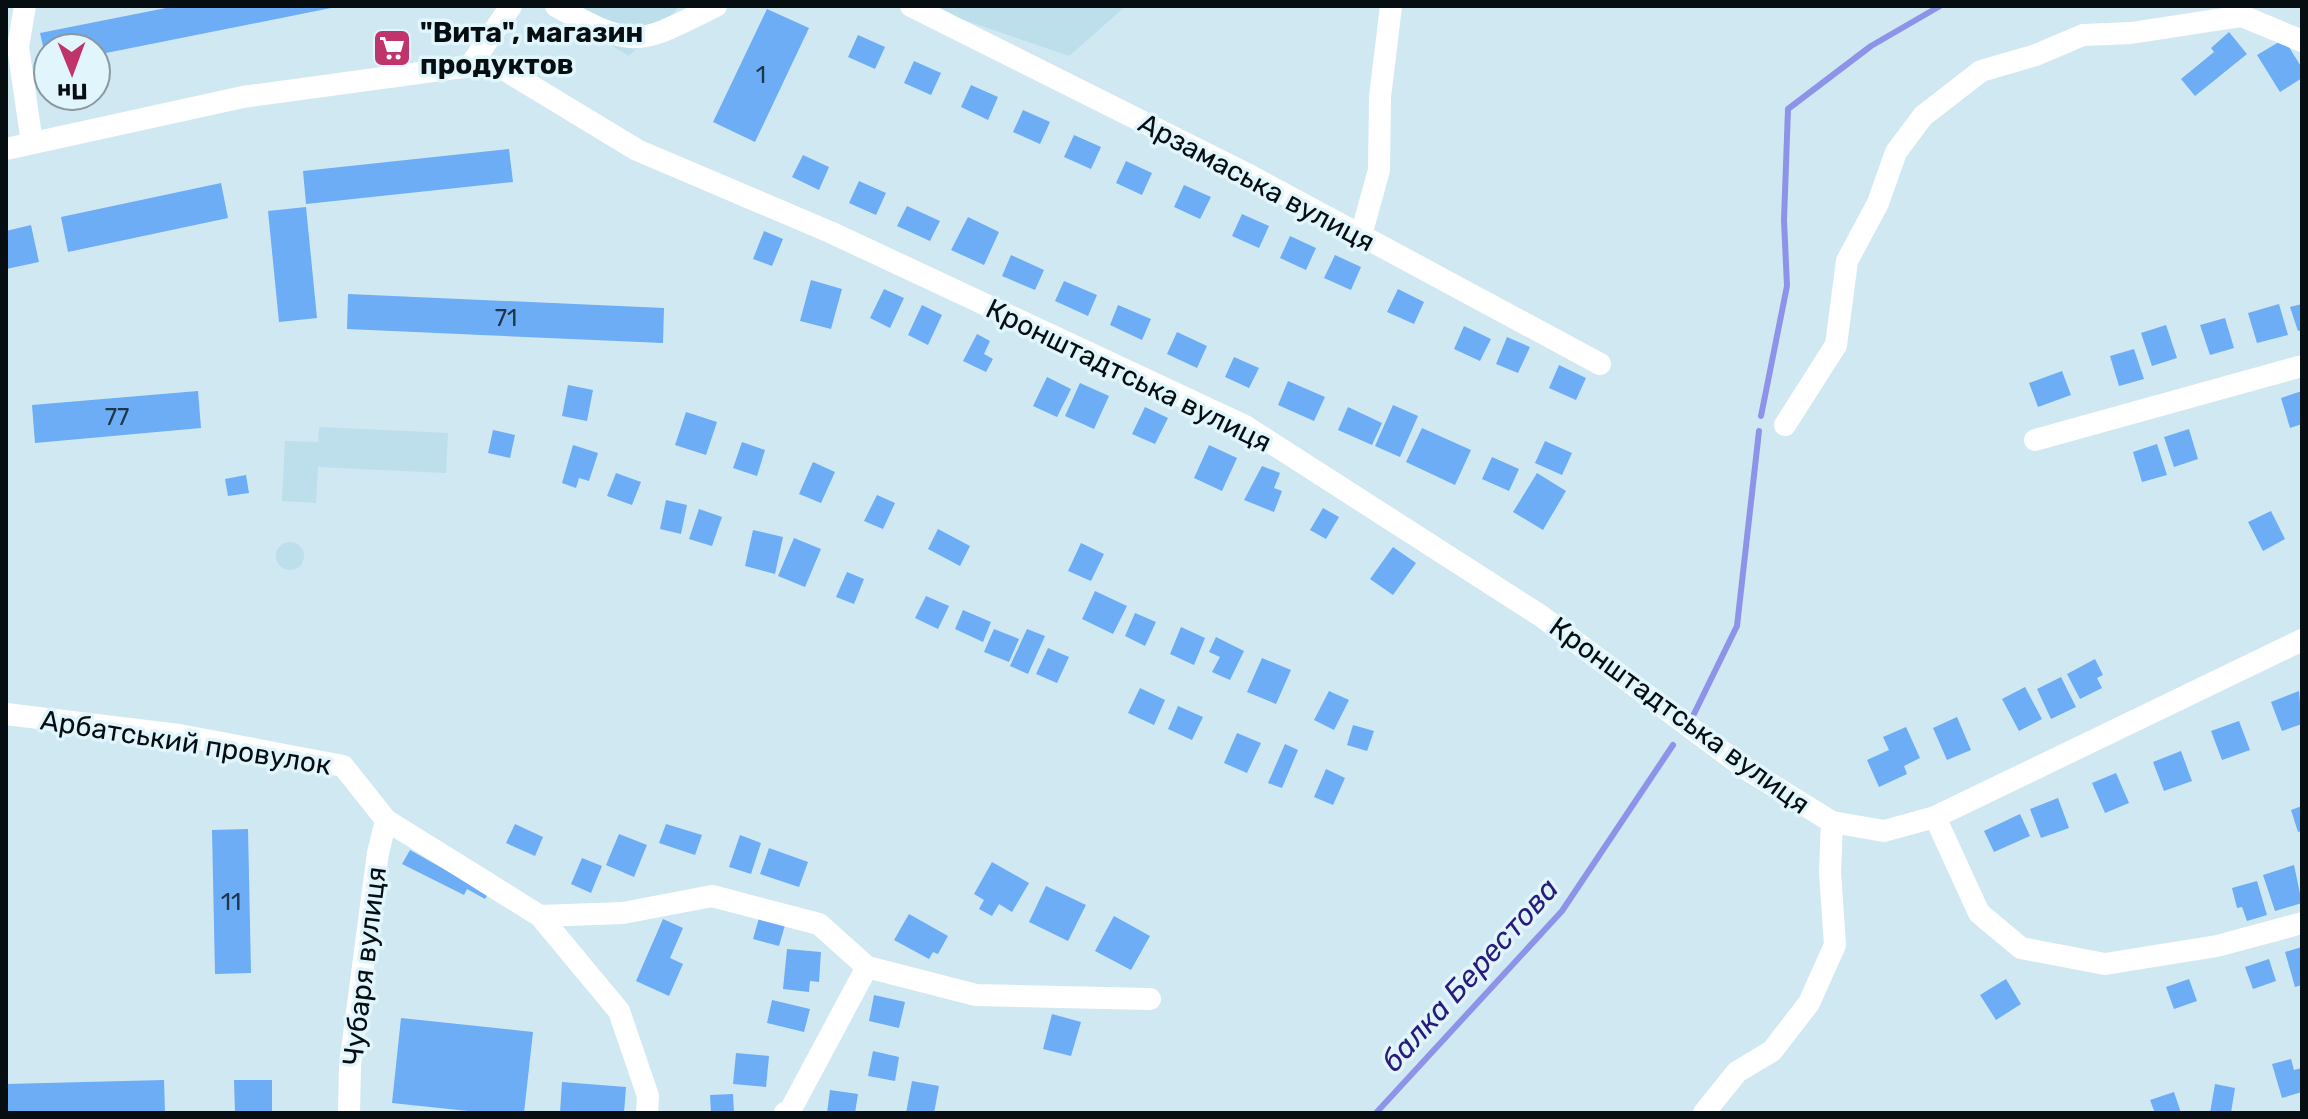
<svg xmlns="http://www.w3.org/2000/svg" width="2308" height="1119" font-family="Rubik,sans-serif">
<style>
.built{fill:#bddeeb}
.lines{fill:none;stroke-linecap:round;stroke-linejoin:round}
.stream{stroke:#8d93e9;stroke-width:6}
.building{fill:#6cadf6}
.minor{stroke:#fff;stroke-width:22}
.labels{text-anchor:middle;stroke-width:7;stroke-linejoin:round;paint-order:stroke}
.number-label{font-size:24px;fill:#20364b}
.poi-label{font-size:28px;font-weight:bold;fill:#060e12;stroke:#e1f5fd;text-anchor:start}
.street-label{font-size:28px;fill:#060e12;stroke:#e1f5fd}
.water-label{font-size:30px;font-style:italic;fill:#291b7e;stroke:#e1f5fd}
</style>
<rect width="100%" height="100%" fill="#d0e8f2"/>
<!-- built -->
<path class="built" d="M544 6H680L629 56Z
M923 6H1126L1069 56Z
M319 427 448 433 446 473 318 467 316 503 282 501 285 441 318 442Z
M276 556a14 14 0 1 1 28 0a14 14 0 1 1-28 0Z"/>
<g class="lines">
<!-- stream -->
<path class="stream" d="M1761 416 1787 286 1784 220 1788 109 1871 46 1940 6
M1692 718 1737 626 1759 431
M1376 1113 1562 911 1673 745"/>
</g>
<!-- building -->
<path class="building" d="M176 6H336V7L96 55V48H48L47 64 40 33Z
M767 9 809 28 755 142 713 122Z
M2229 32 2247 54 2195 96 2181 79 2214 52 2211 48Z
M404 34 408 57 380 62 376 39Z
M858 35 885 47 875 69 848 57Z
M2284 39 2302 68V78L2280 92 2257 55Z
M914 61 941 73 931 95 904 83Z
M971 85 998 97 988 120 961 107Z
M1023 110 1050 122 1040 144 1013 132Z
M1074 135 1101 147 1091 169 1064 157Z
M509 149 513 182 306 204 303 171Z
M803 155 829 167 819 190 792 177Z
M1126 161 1152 173 1142 195 1116 183Z
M859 181 886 193 876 215 849 203Z
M221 183 228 218 68 252 61 217Z
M1184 185 1211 197 1200 219 1174 207Z
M907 206 940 221 930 241 897 226Z
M306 207 317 318 279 322 268 211Z
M1242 214 1269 226 1259 248 1232 236Z
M968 217 999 232 984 265 951 250Z
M31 225 39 262 6 269V231Z
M764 231 783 239 772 266 753 259Z
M1290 236 1316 248 1306 270 1280 258Z
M1011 255 1044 270 1035 290 1002 276Z
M1335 255 1361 267 1351 290 1324 278Z
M811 280 842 289 831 329 800 321Z
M1064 281 1097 295 1088 316 1055 301Z
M884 289 904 298 890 328 870 318Z
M1398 289 1424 302 1414 324 1387 312Z
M348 294 664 308 663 343 347 329Z
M2279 304 2288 335 2257 343 2248 313Z
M2302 304V330L2298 331 2290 307Z
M922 305 942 315 928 345 908 335Z
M1118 305 1151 319 1142 340 1110 325Z
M2225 318 2234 348 2210 355 2200 325Z
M2166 325 2177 358 2152 366 2141 333Z
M1464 326 1491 339 1480 361 1454 349Z
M1177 332 1207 346 1197 368 1167 354Z
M977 334 990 341 984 354 993 359 986 372 963 361Z
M1507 337 1530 347 1518 373 1496 364Z
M2134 349 2144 379 2119 386 2110 356Z
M1234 357 1259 368 1249 388 1225 377Z
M1559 365 1586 378 1576 400 1549 388Z
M2062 371 2071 395 2038 407 2029 383Z
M1047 377 1071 389 1057 417 1033 406Z
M1288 381 1325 397 1314 421 1278 405Z
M1080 383 1109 396 1094 429 1065 416Z
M568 385 593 390 587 421 562 416Z
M198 391 201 428 35 443 32 405Z
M2302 391V424L2290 428 2281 398Z
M1393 405 1418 416 1400 457 1375 446Z
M1145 407 1168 418 1155 444 1132 434Z
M1348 407 1382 423 1372 445 1338 430Z
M686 412 717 422 706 455 675 445Z
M1422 428 1471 450 1455 485 1406 462Z
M2189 429 2198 459 2174 467 2164 437Z
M493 430 515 435 510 458 488 453Z
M1545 441 1572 453 1562 475 1535 463Z
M742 442 765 450 757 476 733 468Z
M2157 444 2167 475 2142 482 2133 452Z
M573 445 598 453 589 481 579 478 576 488 562 483Z
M1209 445 1237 458 1222 491 1194 478Z
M1492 457 1519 469 1509 491 1482 479Z
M813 462 835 472 821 503 799 494Z
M1262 466 1280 473 1274 488 1282 491 1274 512 1244 500Z
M616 473 641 482 632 505 607 496Z
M1537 473 1566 491 1543 530 1513 512Z
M246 475 249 493 228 496 225 479Z
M877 495 895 503 883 529 864 521Z
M666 500 687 505 681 534 660 529Z
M1323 508 1339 517 1326 539 1310 530Z
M699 509 722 517 712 546 689 539Z
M2271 511 2285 539 2263 551 2248 522Z
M938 529 970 546 960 566 928 549Z
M753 530 783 537 775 574 745 566Z
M794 538 821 549 805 587 778 576Z
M1081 543 1104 554 1091 581 1068 571Z
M1393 547 1416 563 1393 595 1370 579Z
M847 572 864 579 854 604 836 597Z
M1095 591 1127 606 1113 634 1082 619Z
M926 596 949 606 938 629 915 618Z
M963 610 991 622 983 642 955 629Z
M1135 613 1156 622 1145 646 1125 636Z
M1181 627 1205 638 1194 665 1170 654Z
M994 629 1019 639 1009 662 984 652Z
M1027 629 1045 636 1028 674 1010 666Z
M1216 637 1244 651 1230 680 1212 672 1220 657 1209 652Z
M1048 648 1069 657 1057 683 1036 674Z
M1262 658 1291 670 1276 704 1247 692Z
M2095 659 2103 675 2097 678 2102 688 2080 699 2067 674Z
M2061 677 2076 707 2051 719 2037 689Z
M2025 687 2042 719 2019 731 2002 699Z
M1140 688 1165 700 1154 725 1128 713Z
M1329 691 1349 700 1334 730 1314 720Z
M2299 691 2302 724 2282 731 2271 702Z
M1178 706 1203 717 1192 740 1168 729Z
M1957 717 1971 750 1947 760 1933 728Z
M2239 721 2250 750 2222 760 2211 731Z
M1353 725 1374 731 1367 751 1347 745Z
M1906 727 1920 758 1904 766 1907 774 1879 787 1867 760 1889 750 1883 737Z
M1237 733 1261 743 1247 773 1224 763Z
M1285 744 1298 750 1282 788 1268 783Z
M2181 751 2192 781 2164 791 2153 762Z
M1326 769 1345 778 1333 805 1314 797Z
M2116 773 2129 803 2105 813 2092 783Z
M2058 798 2069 828 2041 838 2030 809Z
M2302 806V831L2298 832 2291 810Z
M2020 814 2030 836 1994 852 1984 831Z
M515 824 543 837 535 856 506 843Z
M666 824 702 835 695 855 659 843Z
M248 829 251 973 215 974 212 830Z
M619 834 647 845 634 877 606 865Z
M740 835 761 843 751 874 729 867Z
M769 848 808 862 799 887 760 874Z
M410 850 488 894 485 899 467 889 464 895 402 864Z
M582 858 602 866 591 893 571 884Z
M992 862 1029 883 1012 912 999 904 992 916 979 909 984 900 974 894Z
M2294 865 2302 903 2275 911 2263 875Z
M2257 881 2267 915 2247 921 2242 907 2237 908 2232 888Z
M1046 886 1086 905 1068 941 1029 922Z
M909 914 948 936 938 954 933 952 929 959 894 940Z
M1114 916 1150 936 1131 970 1095 951Z
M759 918 785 925 779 946 753 939Z
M663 919 683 928 670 958 683 964 669 996 636 981Z
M2302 947V985L2295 987 2285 952Z
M787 949 821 952 819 982 810 981 809 992 783 989Z
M2269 959 2276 981 2253 989 2245 967Z
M2006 979 2021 1004 1996 1020 1980 995Z
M2189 979 2197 1001 2174 1009 2166 987Z
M874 995 905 1002 899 1028 869 1021Z
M772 1000 810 1009 804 1032 767 1023Z
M1052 1014 1081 1022 1071 1056 1043 1049Z
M401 1018 533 1032 524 1113H487L392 1103Z
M873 1051 899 1057 895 1081 868 1076Z
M736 1053 769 1056 766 1087 733 1084Z
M2291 1059 2294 1070 2302 1068V1092L2282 1098 2272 1064Z
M164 1080 165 1113H6V1084Z
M234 1080H272V1113H235Z
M912 1081 939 1086 934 1113H906Z
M562 1082 626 1087 624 1113H560Z
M2215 1084 2235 1088 2231 1113H2210Z
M830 1090 858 1094 855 1113H827Z
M2174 1092 2181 1113H2155L2150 1100Z
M733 1094 734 1113H711L710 1095Z"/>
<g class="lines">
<!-- minor -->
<path class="minor" d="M25 6 18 47 32 143
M556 6C636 50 637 45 716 6
M911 6 1247 174 1600 364
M470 66 511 6
M6 149 243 97 470 66 500 67 637 150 830 232 1245 426 1541 616 1746 769 1832 822 1884 831 1935 817 2302 640
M1361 235 1379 170 1380 97 1391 6
M1785 425 1836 345 1847 261 1878 203 1896 152 1923 116 1981 71 2036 55 2083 35 2131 33 2242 16 2302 41
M2035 440 2302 366
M6 714 179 735 343 766 386 820 540 916 623 913 712 896 819 924 867 967 976 995 1150 999
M1935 817 1979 913 2021 948 2105 964 2217 946 2302 923
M540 916 619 1011 648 1096 647 1113
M349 1113 350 1065 378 853 386 820
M785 1113 791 1109 867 967
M1704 1113 1737 1072 1772 1051 1809 1003 1835 945 1830 872 1832 822"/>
</g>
<!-- icons -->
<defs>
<symbol id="supermarket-square" viewBox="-11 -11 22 22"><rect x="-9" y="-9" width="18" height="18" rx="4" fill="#bf346a" stroke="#e1f5fd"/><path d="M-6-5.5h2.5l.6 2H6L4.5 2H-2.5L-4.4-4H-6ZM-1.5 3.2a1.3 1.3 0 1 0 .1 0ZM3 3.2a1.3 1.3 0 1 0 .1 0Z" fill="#fff"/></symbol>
</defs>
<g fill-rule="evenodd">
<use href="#supermarket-square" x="370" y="26" width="44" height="44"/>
</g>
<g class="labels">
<!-- number labels -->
<g class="number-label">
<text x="761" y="83">1</text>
<text x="506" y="326">71</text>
<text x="117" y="425">77</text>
<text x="231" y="910">11</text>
</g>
<!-- poi labels -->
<g class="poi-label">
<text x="420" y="42">"Вита", магазин<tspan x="420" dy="32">продуктов</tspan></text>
</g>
<!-- street labels -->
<g class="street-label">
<text transform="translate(1257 182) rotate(28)" y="10">Арзамаська вулиця</text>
<text transform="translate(1129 375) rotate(26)" y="10">Кронштадтська вулиця</text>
<text transform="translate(1680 715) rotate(36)" y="10">Кронштадтська вулиця</text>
<text transform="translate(186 742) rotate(9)" y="10">Арбатський провулок</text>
<text transform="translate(364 966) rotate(-83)" y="10">Чубаря вулиця</text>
</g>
<!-- water labels -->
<g class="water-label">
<text transform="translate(1470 975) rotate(-48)" y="10">балка Берестова</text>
</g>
</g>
<!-- border -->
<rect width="2308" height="1119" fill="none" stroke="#060e12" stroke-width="16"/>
<!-- north arrow -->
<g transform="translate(72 72) rotate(179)"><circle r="38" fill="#e1f5fd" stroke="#89999f" stroke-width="2"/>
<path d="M0-6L14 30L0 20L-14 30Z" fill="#bf346a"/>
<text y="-12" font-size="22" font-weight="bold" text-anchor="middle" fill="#060e12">Пн</text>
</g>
</svg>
